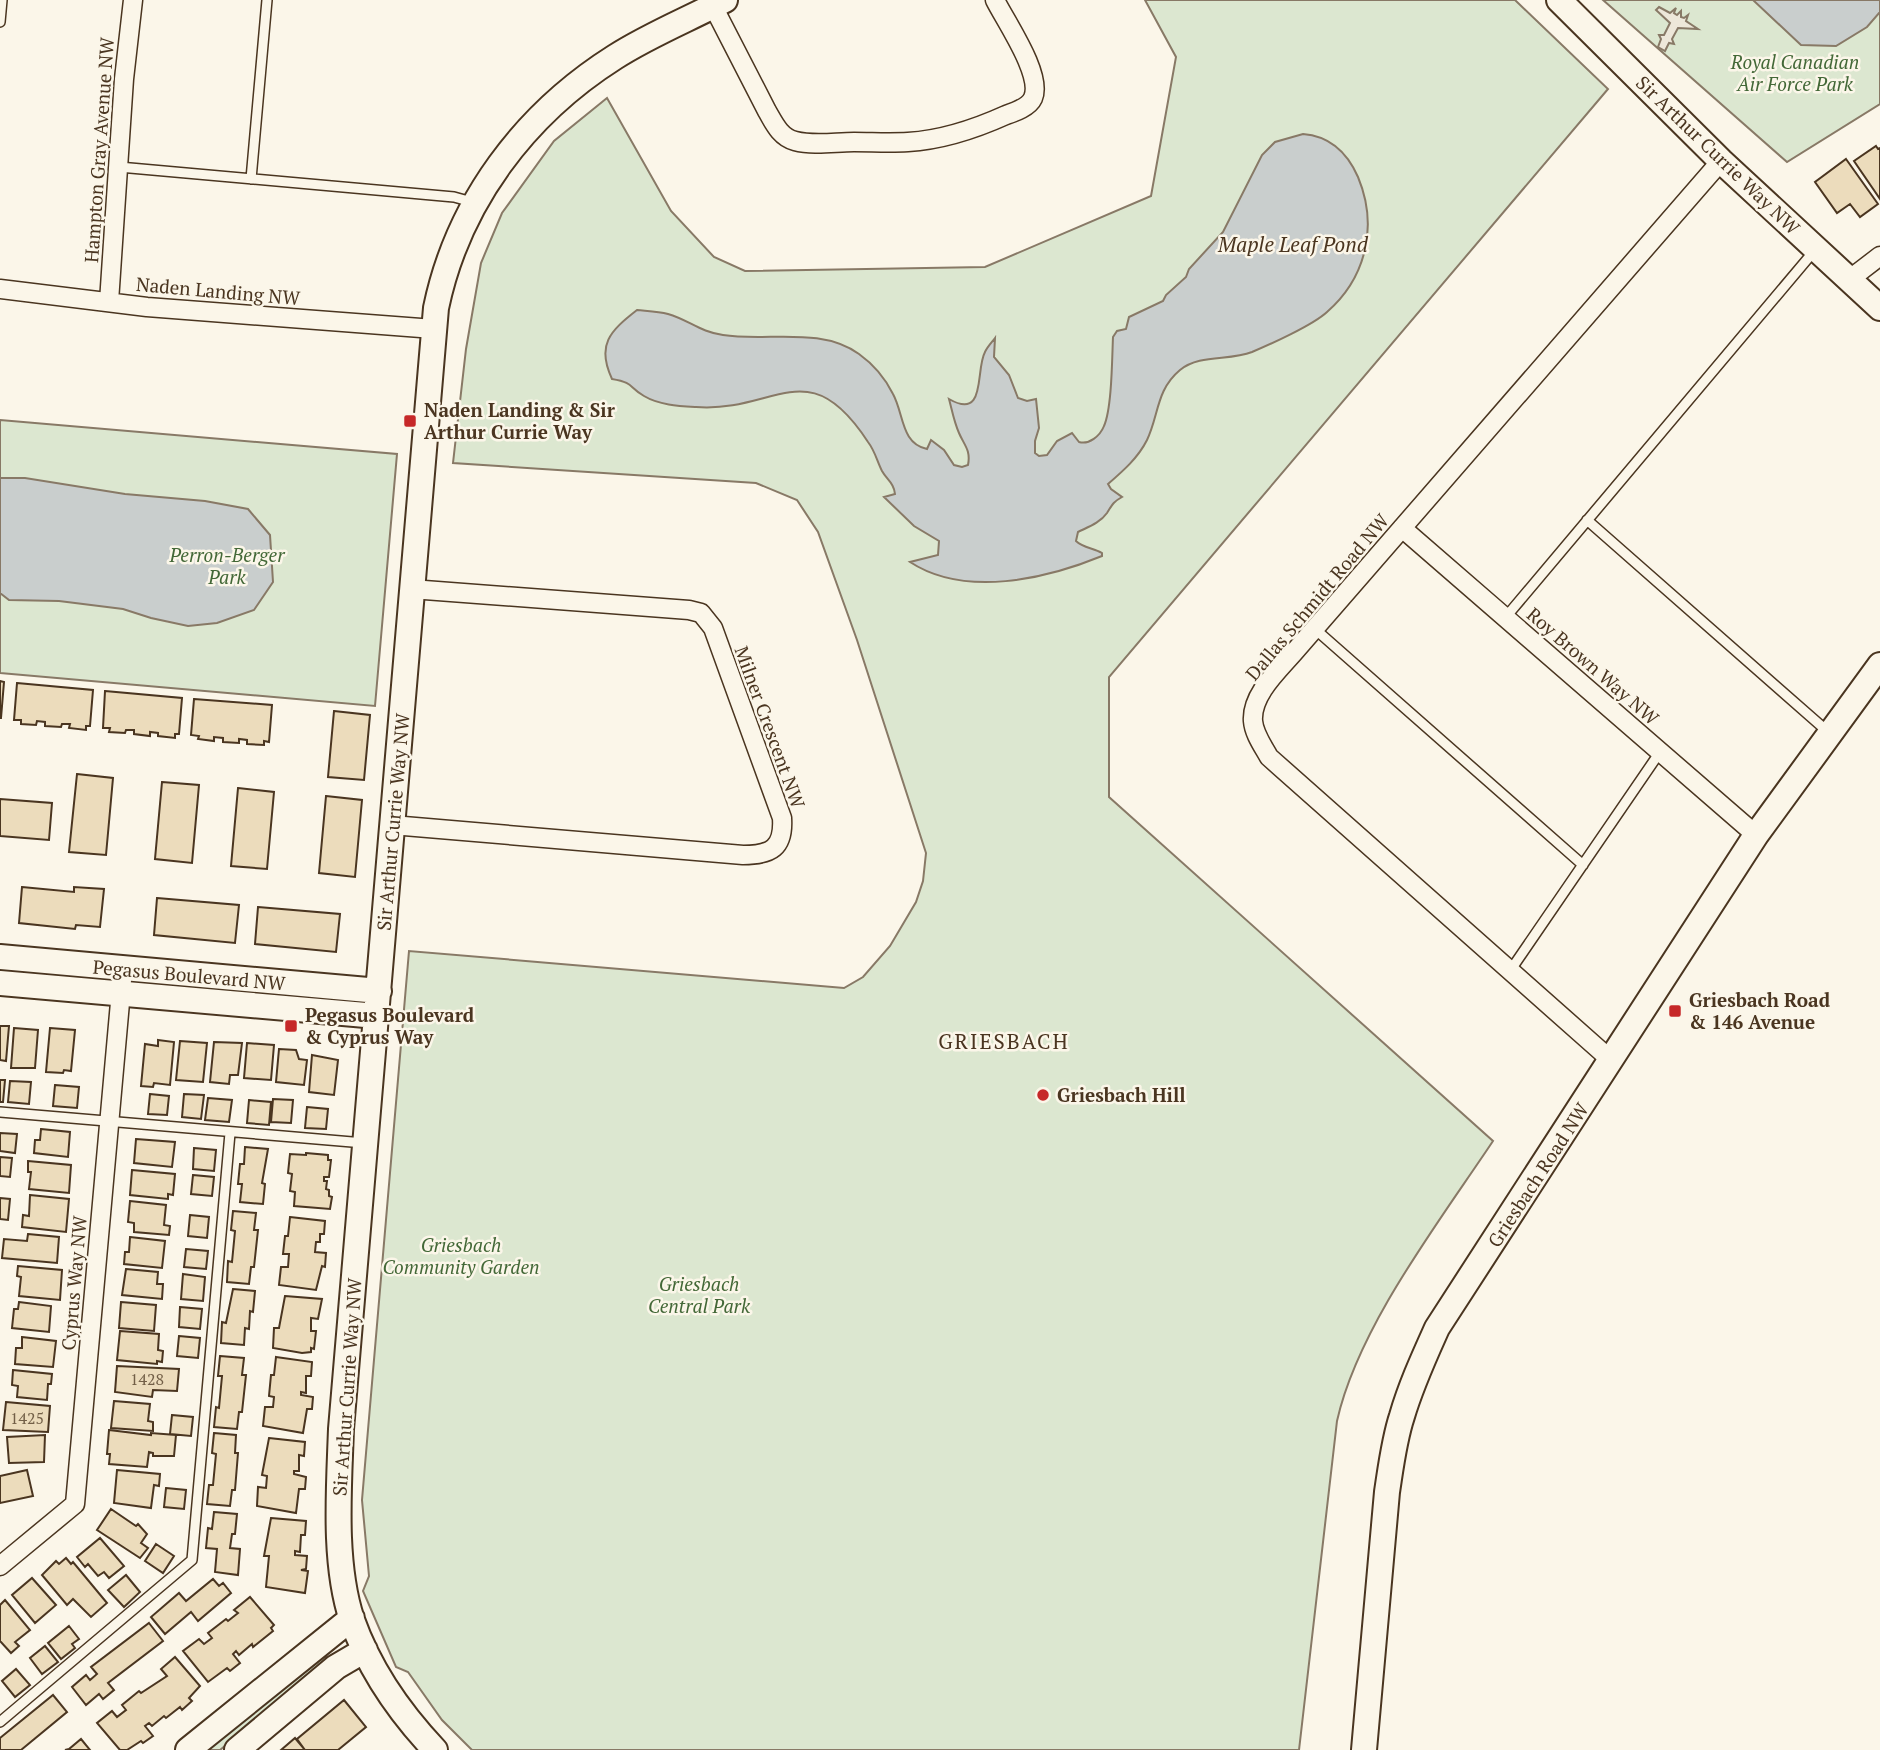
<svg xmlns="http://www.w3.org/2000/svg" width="1880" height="1750" font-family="'PT Serif',serif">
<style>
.green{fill:#dce7d0;stroke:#887966;stroke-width:2}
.parking{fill:#ede7d9;stroke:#887966;stroke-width:2}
.water{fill:#c9cecd;stroke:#887966;stroke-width:2}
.building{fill:#ecdcbc;stroke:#4a3520;stroke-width:2}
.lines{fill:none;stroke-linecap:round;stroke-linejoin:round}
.lane-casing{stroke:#4a3520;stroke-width:12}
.street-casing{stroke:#4a3520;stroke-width:21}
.secondary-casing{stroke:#4a3520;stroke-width:28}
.lane{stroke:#fbf6e9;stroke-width:9}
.street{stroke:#fbf6e9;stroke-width:18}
.secondary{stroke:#fbf6e9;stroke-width:24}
.poi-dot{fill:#c62828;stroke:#fbf6e9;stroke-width:2.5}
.labels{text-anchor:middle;stroke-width:5;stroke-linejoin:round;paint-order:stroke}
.number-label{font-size:16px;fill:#725f47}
.park-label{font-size:19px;font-style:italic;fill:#436837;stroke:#fbf6e9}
.street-label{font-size:19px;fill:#4a3520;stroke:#fbf6e9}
.poi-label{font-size:19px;font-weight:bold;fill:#4a3520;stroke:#fbf6e9;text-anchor:start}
.water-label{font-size:21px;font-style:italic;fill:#4a3520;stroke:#fbf6e9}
.neighbourhood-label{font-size:21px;letter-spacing:2px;fill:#4a3520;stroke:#fbf6e9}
</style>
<rect width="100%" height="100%" fill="#fbf6e9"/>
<!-- green -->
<path class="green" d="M1145 0H1515L1608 89 1109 677V797L1493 1141C1439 1222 1358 1327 1337 1421L1299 1750H472L442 1720 408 1672 396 1667 363 1591 369 1576 362 1500 409 951 844 988 863 977 890 946 916 902 923 881 926 853 857 640 818 532 797 500 756 483 453 463 466 349 481 263 502 213 554 141 607 98 671 211 714 257 745 271 985 267 1151 196 1176 57Z
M1603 0H1880V104L1787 162Z
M0 420 397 454 375 706 0 673Z
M321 1651 328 1660 220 1750H201Z"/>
<!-- parking -->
<path class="parking" d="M1659 7 1670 13 1676 8 1674 13 1677 15 1681 11V17L1684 18 1688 15 1686 21 1698 29 1678 28 1672 39 1674 44 1669 43 1665 51 1658 47 1661 39 1659 35H1664L1670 23 1656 10Z"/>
<!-- water -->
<path class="water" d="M1753 0H1880V12L1867 27 1836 46 1801 45Z
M1303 134C1329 136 1347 152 1358 177 1378 225 1367 277 1327 312 1313 325 1271 344 1252 352 1229 361 1200 354 1180 370 1156 390 1159 415 1147 440 1138 458 1123 471 1108 484L1111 489 1122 497C1113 502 1112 505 1107 513 1100 523 1088 527 1078 532L1076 541C1083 548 1094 548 1102 553V556C1046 579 965 598 910 562L938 555 939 541 914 526 884 497 895 494C894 483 887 480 882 471 877 461 875 451 868 442 808 350 776 413 696 407 679 406 659 405 644 396 628 387 635 383 612 379 596 345 610 331 637 310 647 311 658 311 668 314 689 320 700 332 723 335 767 342 820 326 859 354 873 364 885 378 893 394 904 414 901 444 927 449L931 440 944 450 954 465 962 467 968 465C971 450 964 445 959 433 954 422 952 410 949 399 987 421 975 370 985 352 987 347 992 342 995 338L994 357 1009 375 1018 398 1027 401 1036 399 1039 428 1035 441V453L1039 456 1047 455 1057 441 1072 433 1079 442C1089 445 1100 436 1104 426 1112 408 1112 358 1113 337L1117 331 1126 329 1129 317 1163 301 1166 295 1186 277 1189 269 1223 232 1262 155 1275 142Z
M0 478H25L125 494 205 501 248 509 270 535 273 582 254 610 217 623 188 626 151 618 123 609 59 601 9 600 0 593Z"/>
<!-- building -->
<path class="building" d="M1876 146 1878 149 1880 148V199L1854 161Z
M1846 159 1878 204 1860 217 1850 204 1837 213 1815 182Z
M0 681 4 682 1 718H0Z
M17 683 93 690 90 726H86V730L69 728 70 724H62L61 727 45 726V722L37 721 36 725 21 724V720H14Z
M105 691 182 698 179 734H175V738L158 736V733L150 732V736L134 734V730H126L125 733 109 732 110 728H103Z
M194 699 272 705 269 742 264 741V745L247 744V740L239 739V743L223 742V738L214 737V741L198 739 199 736 191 735Z
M334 711 370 715 364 780 328 777Z
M77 774 113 778 106 855 69 852Z
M162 782 199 785 192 863 155 859Z
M238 788 274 792 267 869 231 866Z
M326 796 362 800 355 877 319 873Z
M0 799 52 803 49 840 0 836Z
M22 887 74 892V887L104 889 100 927 76 925 75 929 19 923Z
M157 898 239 905 235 943 154 935Z
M258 907 340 914 336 952 255 944Z
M0 1026H9L6 1061 0 1060Z
M14 1028 38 1030 35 1068H11Z
M50 1028 75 1030 71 1071 64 1070 63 1073 46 1072Z
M158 1040 174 1042 170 1085 154 1083 153 1087 141 1086 145 1044 158 1046Z
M180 1041 207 1043 203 1082 176 1080Z
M214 1042 242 1043 238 1075H230L229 1084 210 1082Z
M247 1043 274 1045 271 1080 244 1078Z
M279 1049 296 1050 299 1059 307 1060 304 1085 276 1082Z
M312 1055 338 1060 334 1095 309 1092Z
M0 1080H5L3 1102H0Z
M10 1081 31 1082 29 1104 8 1102Z
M55 1085 79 1087 77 1108 53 1106Z
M150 1094 169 1096 167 1115 148 1114Z
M184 1094 204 1095 201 1119 182 1117Z
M208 1098 232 1100 229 1122 205 1120Z
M273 1099 293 1100 291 1123 271 1122Z
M249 1100 271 1102 269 1125 247 1123Z
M307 1107 328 1109 326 1129 305 1128Z
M41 1129 70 1132 68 1157 34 1153 35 1140H40Z
M0 1133 17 1134 15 1153 0 1151Z
M136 1139 175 1142 172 1167 134 1163Z
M245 1147 268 1149 262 1183 265 1184 263 1204 240 1202 242 1184H238L240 1164H244Z
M194 1148 216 1150 214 1171 193 1169Z
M306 1153 328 1155V1160H331L329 1177H324V1181H327L326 1189 329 1190V1196L332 1197 330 1209 294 1206 295 1192 290 1191 292 1174 288 1173 290 1154 306 1155Z
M0 1157 12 1158 10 1177 0 1176Z
M28 1161 71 1165 69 1193 29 1189 31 1172H28Z
M132 1170 175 1174 173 1195 168 1194V1199L130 1195Z
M193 1175 214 1177 212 1196 191 1194Z
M30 1195 69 1199 66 1232 22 1227 23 1215 29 1216Z
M0 1198 10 1199 8 1220 0 1219Z
M130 1201 166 1205 164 1225 170 1226 169 1235 134 1232V1223L128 1222Z
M233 1211 256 1213 254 1230H258L254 1267H251L249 1284 227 1282 228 1261 232 1262 235 1231 231 1230Z
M190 1215 209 1217 207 1238 188 1236Z
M290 1217 325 1221 324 1234H320V1242H316L315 1252 326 1253 325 1267 322 1266 316 1290 279 1285 281 1267H288L289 1254H283L285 1236H288Z
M28 1234 59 1237 57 1263 2 1258 4 1239 27 1241Z
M130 1237 165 1241 162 1268 124 1264 125 1252H129Z
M186 1249 208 1251 206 1269 184 1267Z
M18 1266 62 1270 60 1300 19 1296 21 1277 17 1276Z
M126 1269 158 1272 157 1284H163L162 1299 122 1295Z
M183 1274 205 1277 203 1301 181 1299Z
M233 1289 255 1291 253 1312 250 1311 249 1329 245 1328 244 1345 221 1343 222 1322 226 1323Z
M285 1296 322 1299 318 1319 311 1318V1331H316L314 1349 311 1348V1352L302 1353 273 1348 274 1328H279Z
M19 1302 51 1306 49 1332 12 1328 14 1309H18Z
M121 1302 156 1305 154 1331 119 1328Z
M180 1307 202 1309 200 1329 179 1327Z
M120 1331 159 1334 158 1350 163 1351 162 1362 157 1361V1364L117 1360Z
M179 1336 200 1338 198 1358 177 1356Z
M22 1337 56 1341 53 1367 15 1364 16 1348H22Z
M220 1356 244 1358 242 1375H246L242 1412H239L237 1429 214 1427 216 1407 219 1408 222 1376H218Z
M276 1357 312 1362 311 1376H306V1393L301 1392V1395L313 1397 312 1409H307L303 1433 263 1426 265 1407H273L274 1397 269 1396 271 1375H274Z
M117 1366 179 1369 177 1391 153 1390 152 1397 115 1392Z
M13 1370 52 1374 51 1384H48L47 1400 17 1397 18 1386 12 1385Z
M114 1401 150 1404 148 1421 153 1422V1431L111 1428Z
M6 1402 50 1406 48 1432 3 1430Z
M172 1415 193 1417 191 1436 170 1434Z
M109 1430 151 1435V1433L176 1435 174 1456H153V1453L149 1452 147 1467 109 1464 110 1454H107Z
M214 1433 236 1435 235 1453H238L235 1490H232L230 1506 207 1504 209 1485H213L216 1454 212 1453Z
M45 1435 44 1462 9 1463 7 1437Z
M269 1438 305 1442 304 1456 299 1455V1471H294V1474L306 1477 305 1489H299L296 1513 257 1506 258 1487 266 1488 267 1476 262 1475Z
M27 1470 33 1496 0 1503V1476Z
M117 1470 160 1474 159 1486 154 1485 151 1508 114 1503Z
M166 1488 186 1490 184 1509 164 1507Z
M111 1509 136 1526 138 1524 147 1534 141 1543 148 1548 140 1558 97 1530Z
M214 1512 237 1514 235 1534H232L230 1548 240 1549 238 1575 215 1572 217 1549 206 1548 208 1528 212 1529Z
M271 1518 306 1521 305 1535H301L300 1552 295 1551V1555L307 1556 306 1569 301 1570 308 1571 305 1593 266 1587 269 1556H264Z
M100 1538 124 1566 109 1578 104 1572 98 1576 88 1564 85 1567 77 1557Z
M156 1544 174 1556 163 1573 145 1561Z
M66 1558 71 1564 73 1562 107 1603 91 1617 73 1599 67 1605 42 1575 56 1561 59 1564Z
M126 1575 140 1592 124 1607 108 1590Z
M32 1578 56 1605 35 1623 12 1595Z
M213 1579 219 1586 223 1583 231 1593 198 1621 191 1612 165 1634 151 1617 179 1593 186 1601Z
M250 1597 274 1625 271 1628 273 1631 253 1647 252 1644 239 1655 236 1651 233 1654 240 1663 230 1671 227 1668 208 1682 183 1651 199 1639 204 1644 212 1638 208 1633 226 1619 228 1621 238 1613 234 1610Z
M5 1600 30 1630 15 1642 19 1646 11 1653 0 1641V1605Z
M149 1623 163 1641 108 1683 114 1690 103 1699 99 1694 86 1705 72 1687 86 1675 90 1680 97 1674 91 1667Z
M69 1626 79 1639 72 1644 75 1648 61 1659 48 1643Z
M45 1646 58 1662 42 1674 30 1658Z
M175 1657 200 1686 189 1698 192 1701 182 1710 180 1707 166 1718 164 1716 152 1726 149 1723 145 1726 153 1736 143 1743 141 1741 127 1750H120L97 1723 112 1711 117 1717 126 1710 122 1705 139 1691 141 1693 167 1676 161 1669Z
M16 1669 30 1685 15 1697 2 1681Z
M53 1695 67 1712 21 1750H0V1738Z
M344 1700 366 1727 338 1750H305L297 1739Z
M295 1738 305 1750H281Z
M81 1739 90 1750H65L69 1749Z"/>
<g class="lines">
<defs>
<path id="lane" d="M0 22 2 0
M119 167 454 197 472 202
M251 179 267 0
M1587 520 1827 731
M1505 618 1815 250
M1315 629 1583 865
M1510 971 1660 752
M0 1112 364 1143
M0 1722 192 1560 230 1133"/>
<path id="street" d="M713 6 767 111C774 123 780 137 795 141 814 146 835 142 854 142 872 142 890 143 908 142 943 140 975 129 1006 115 1015 112 1029 107 1033 98 1043 75 1006 22 995 0
M1850 279 1880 256
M0 289 147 307 434 329
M109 302 124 79 133 0
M1402 528 1756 835
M392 825 743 855C771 855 784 848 782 818L713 628 701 613 689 610 411 589
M1612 1061 1269 757C1263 746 1254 734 1253 721 1251 694 1280 669 1296 650L1721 161
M0 1566 75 1504 123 969"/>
<path id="secondary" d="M1559 0 1721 161 1880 308
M0 957 379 991
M0 983 377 1016
M188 1750 352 1618
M237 1750 336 1667 365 1650
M435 1750C400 1713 369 1668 352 1620 333 1563 339 1488 341 1429L436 308C458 202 525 114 615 57 649 35 689 19 725 0
M1364 1750 1387 1492C1391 1466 1394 1440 1402 1416 1411 1385 1424 1357 1437 1328L1756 835 1880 665"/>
</defs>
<!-- lane casing -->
<use href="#lane" class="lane-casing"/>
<!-- street casing -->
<use href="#street" class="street-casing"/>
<!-- secondary casing -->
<use href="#secondary" class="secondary-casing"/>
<!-- lane -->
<use href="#lane" class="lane"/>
<!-- street -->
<use href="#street" class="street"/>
<!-- secondary -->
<use href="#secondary" class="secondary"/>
</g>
<!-- markers -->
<g class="poi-dot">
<rect x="403" y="414" width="14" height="14" rx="3.5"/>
<rect x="1668" y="1004" width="14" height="14" rx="3.5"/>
<rect x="284" y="1019" width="14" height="14" rx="3.5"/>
<circle cx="1043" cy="1095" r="7"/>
</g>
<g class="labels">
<!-- number labels -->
<g class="number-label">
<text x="147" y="1385">1428</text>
<text x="27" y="1424">1425</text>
</g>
<!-- park labels -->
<g class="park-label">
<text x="1795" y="69">Royal Canadian<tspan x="1795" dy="22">Air Force Park</tspan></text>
<text x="227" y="562">Perron-Berger<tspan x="227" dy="22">Park</tspan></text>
<text x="461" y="1252">Griesbach<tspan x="461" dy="22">Community Garden</tspan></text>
<text x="699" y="1291">Griesbach<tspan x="699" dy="22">Central Park</tspan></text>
</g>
<!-- street labels -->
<g class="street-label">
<text transform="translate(99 150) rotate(-86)" y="7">Hampton Gray Avenue NW</text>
<text transform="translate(1718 155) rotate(44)" y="7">Sir Arthur Currie Way NW</text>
<text transform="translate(218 291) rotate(5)" y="7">Naden Landing NW</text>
<text transform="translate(1317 597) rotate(-50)" y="7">Dallas Schmidt Road NW</text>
<text transform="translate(1593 666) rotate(41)" y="7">Roy Brown Way NW</text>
<text transform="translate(770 727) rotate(70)" y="7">Milner Crescent NW</text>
<text transform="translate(393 822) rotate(-85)" y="7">Sir Arthur Currie Way NW</text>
<text transform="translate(189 975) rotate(5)" y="7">Pegasus Boulevard NW</text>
<text transform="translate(1538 1175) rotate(-57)" y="7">Griesbach Road NW</text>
<text transform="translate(74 1283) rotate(-85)" y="7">Cyprus Way NW</text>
<text transform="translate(347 1387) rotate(-86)" y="7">Sir Arthur Currie Way NW</text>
</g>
<!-- poi labels -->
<g class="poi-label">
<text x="424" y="417">Naden Landing &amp; Sir<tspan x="424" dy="22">Arthur Currie Way</tspan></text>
<text x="1689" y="1007">Griesbach Road<tspan x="1689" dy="22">&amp; 146 Avenue</tspan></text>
<text x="305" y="1022">Pegasus Boulevard<tspan x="305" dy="22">&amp; Cyprus Way</tspan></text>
<text x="1057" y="1102">Griesbach Hill</text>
</g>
<!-- water labels -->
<g class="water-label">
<text x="1293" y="252">Maple Leaf Pond</text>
</g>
<!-- neighbourhood labels -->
<g class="neighbourhood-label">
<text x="1004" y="1049">GRIESBACH</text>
</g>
</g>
</svg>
